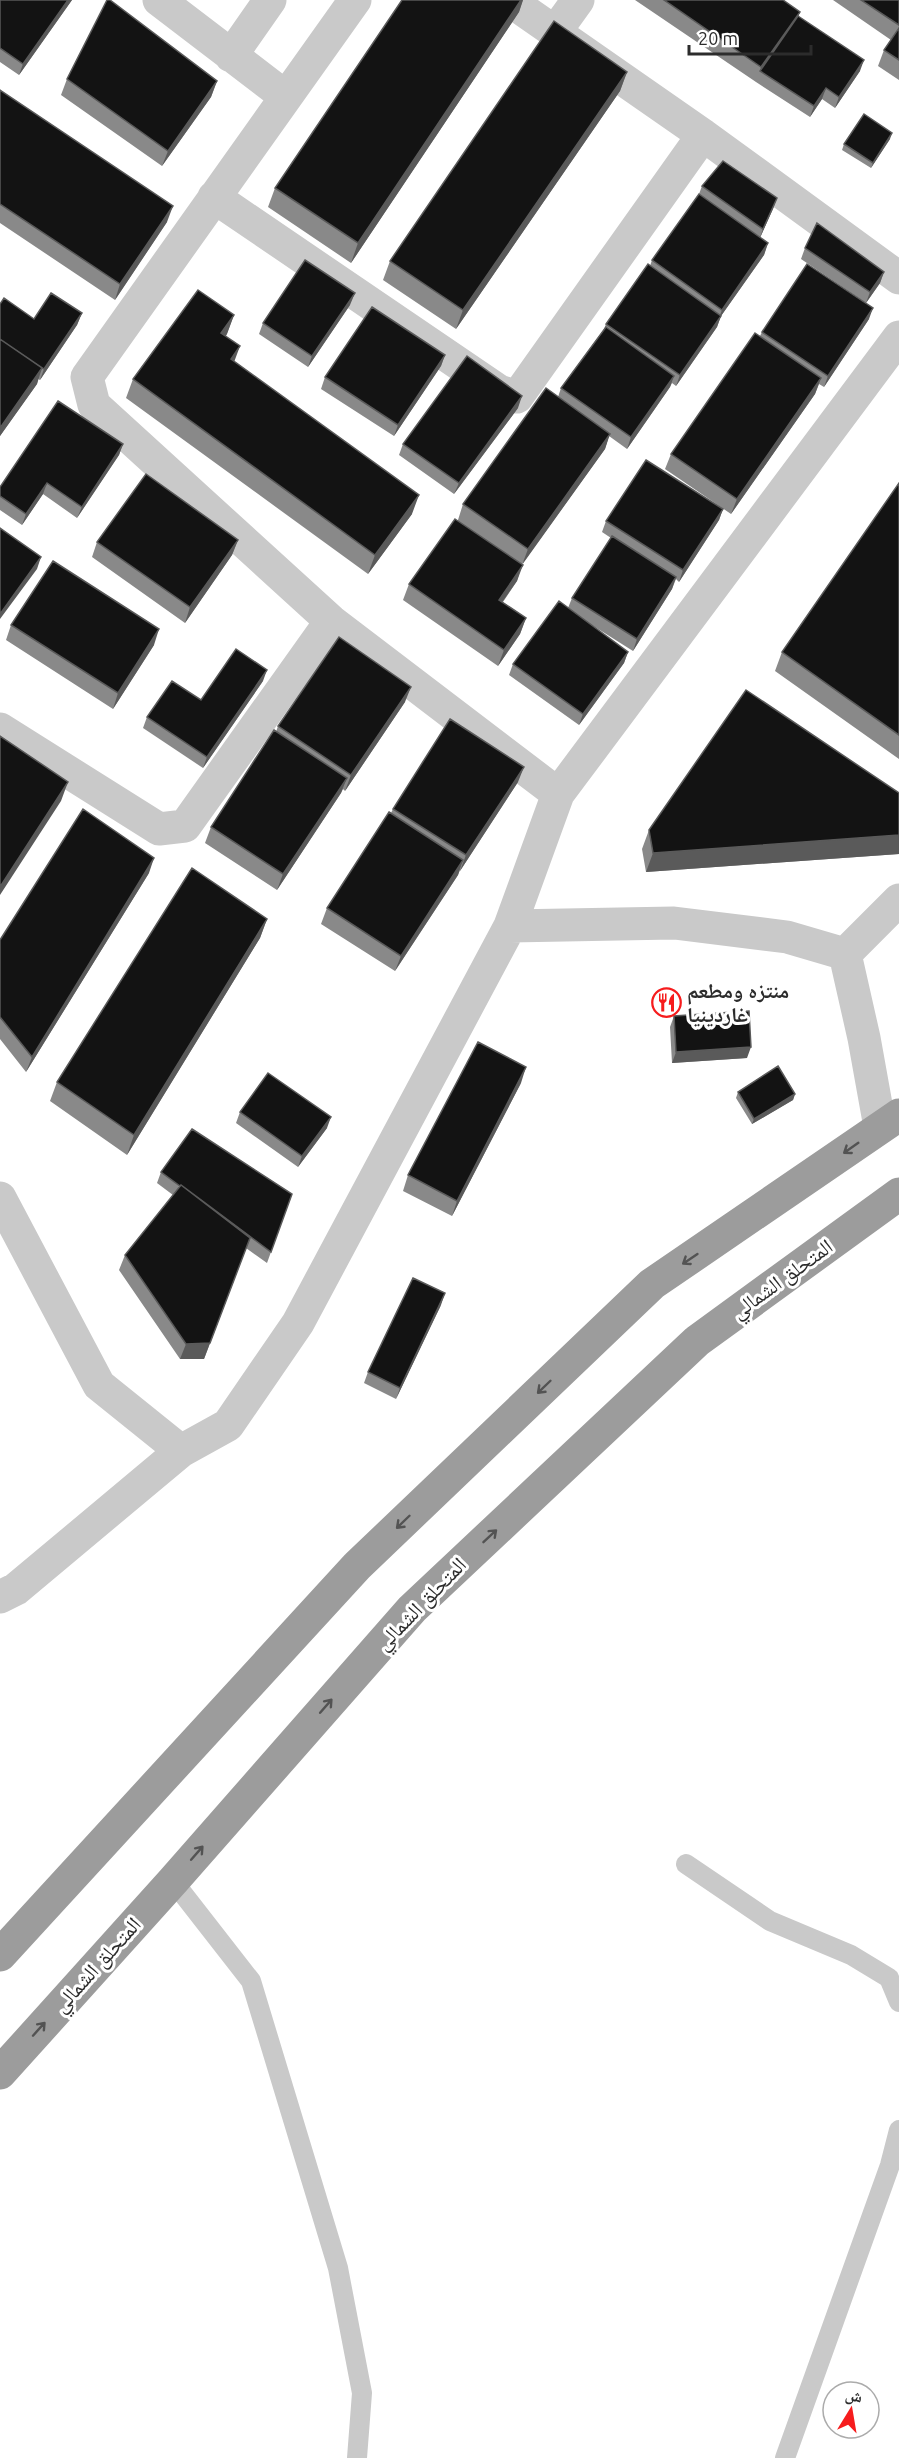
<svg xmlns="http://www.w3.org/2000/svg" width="899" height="2458" font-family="Ubuntu,'Noto Naskh Arabic',sans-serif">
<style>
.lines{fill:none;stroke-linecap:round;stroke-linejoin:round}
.service{stroke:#c9c9c9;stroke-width:20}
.minor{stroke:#c9c9c9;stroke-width:33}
.trunk{stroke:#9c9c9c;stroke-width:33}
.wall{fill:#898989}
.shaded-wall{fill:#5a5a5a}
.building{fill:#131313;stroke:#5a5a5a;stroke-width:1.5}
.oneway{stroke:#535353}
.labels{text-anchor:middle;stroke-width:6;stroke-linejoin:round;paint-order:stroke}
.poi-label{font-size:21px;font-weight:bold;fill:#2c2c2c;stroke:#fff;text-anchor:start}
.street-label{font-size:21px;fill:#2c2c2c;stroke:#fff}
</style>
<rect width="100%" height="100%" fill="#fff"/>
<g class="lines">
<!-- service -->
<path class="service" d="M686 1864 770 1921 851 1955 889 1978 899 2002
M173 1881 251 1981 338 2268 362 2393 357 2458
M785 2458 890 2165 899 2130"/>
<!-- minor -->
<path class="minor" d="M159 0 286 97
M355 0 87 377 94 405 331 621 558 794
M509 0 703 135 899 278
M555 32 578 0
M231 56 270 0
M214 197 499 391 517 397 703 135
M0 729 159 829 185 826 331 621
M510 926 674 923 787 937 845 954 864 1038 880 1127
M845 954 899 900
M0 1198 99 1385 181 1451
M0 1597 16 1589 181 1451 228 1425 298 1323 510 926 558 794 899 337"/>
<!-- trunk -->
<path class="trunk" d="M0 1955 357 1566 652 1284 899 1115
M0 2073 173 1881 412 1609 697 1341 899 1194"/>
</g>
<!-- wall -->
<path class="wall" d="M0 0H72L19 75 0 62Z
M402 0H523L519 12 351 263 268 207 275 188Z
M635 0H783L800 12 798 16 860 71 835 108 822 99 810 117 756 82Z
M833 0H899V80L878 66 884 50 891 40Z
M627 72 620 91 456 329 383 280 390 261Z
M67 79 217 81 211 97 162 166 61 95Z
M0 90 167 222 115 300 0 223Z
M890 139 871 168 842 150 844 144Z
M702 186 777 198 760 238 768 243 764 255 721 316 717 327 676 386 672 383 670 387 627 449 609 436 605 449 522 564 517 581 503 602 526 618 520 634 498 666 403 600 409 584 458 520 463 504 558 397 561 388 604 329 606 324 650 266 652 260 699 194Z
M805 248 884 272 880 283 866 303 801 259Z
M0 304 34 319 82 313 77 325 40 380 38 379 37 384 0 436Z
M350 305 308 367 259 334 263 323Z
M234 315 226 336 234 362 412 514 368 574 126 398 133 379Z
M869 319 824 387 819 384 815 394 731 514 665 469 671 454 760 336 762 332Z
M445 355 441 366 394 436 321 389 325 377Z
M518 408 454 494 399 455 403 444Z
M123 444 119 455 77 518 43 494 22 525 0 510V487Z
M899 483V759L775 671 782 652Z
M723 509 719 520 679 582 676 579 672 589 633 651 576 615 628 652 624 663 579 725 509 675 513 664 568 608 572 598 611 538 602 532 606 521Z
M238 540 232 555 185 623 92 557 97 542Z
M11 625 154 645 113 709 6 640Z
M263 681 203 768 143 728 147 717Z
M405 702 345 791 343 789 341 793 277 890 205 843 211 827 276 732 278 726Z
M518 782 460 871V870L458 875 395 971 321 924 327 908 391 813 393 809Z
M899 793V854L646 872 642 849 649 830Z
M149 873 26 1072 0 1039V940Z
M267 919 260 938 127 1155 50 1101 57 1082Z
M674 1016 747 1058 672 1063 670 1027Z
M521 1083 452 1216 403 1191 408 1175Z
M738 1092 795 1094 793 1100 752 1124 736 1098Z
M240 1112 327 1128 298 1167 236 1123Z
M161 1172 292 1194 267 1263 246 1248 204 1359H180L119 1270 125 1255 173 1195 157 1183Z
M441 1305 396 1399 364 1383 368 1372Z"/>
<!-- shaded-wall -->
<path class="shaded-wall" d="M68 0H72L19 75 23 64Z
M521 0H523L519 12 351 263 358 243Z
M800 12 794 27 760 71 761 67Z
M864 60 860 71 835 108 839 97Z
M627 72 620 91 456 329 463 310Z
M217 81 211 97 162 166 168 151Z
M826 88 822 99 810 117 814 106Z
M892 133 890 139 871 168 873 163Z
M777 198 773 209 759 240 763 229Z
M173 206 167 222 115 300 120 284Z
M768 243 764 255 721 316 717 327 676 386 680 375 718 320 722 310Z
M884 272 880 283 866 303 870 292Z
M355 293 350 305 308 367 312 356Z
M873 308 869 319 824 387 828 376Z
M82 313 77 325 40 380 44 369Z
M234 315 227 334 214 352 221 333Z
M240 346 233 365 231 359Z
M445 355 441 366 394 436 398 425Z
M42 368 37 384 0 436V428Z
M674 376 670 387 627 449 631 437Z
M821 378 815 394 731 514 737 499Z
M522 396 518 408 454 494 459 483Z
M610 434 605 449 522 565 528 549Z
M123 444 119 455 77 518 82 507Z
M47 483 43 494 22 525 26 514Z
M419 495 412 514 368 574 375 555Z
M723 509 719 520 679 582 683 570Z
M238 540 232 555 185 623 190 607Z
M41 557 37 569 0 619V614Z
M523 565 517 581 493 615 499 600Z
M676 577 672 589 633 651 637 639Z
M526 618 520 634 498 666 504 650Z
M159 629 154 645 113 709 118 693Z
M628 652 624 663 579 725 583 714Z
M267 670 263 681 203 768 207 757Z
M411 687 405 702 345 791 351 775Z
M524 767 518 782 460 871 466 855Z
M347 778 341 793 277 890 283 874Z
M68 782 61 801 0 895V887Z
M899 835V854L646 872 653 853Z
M154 858 149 873 26 1072 32 1057Z
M463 860 458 875 395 971 401 956Z
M267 919 260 938 127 1155 134 1135Z
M751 1047 747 1058 672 1063 676 1052Z
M526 1067 521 1083 452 1216 457 1201Z
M795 1094 793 1100 752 1124 754 1119Z
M331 1117 327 1128 298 1167 302 1156Z
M250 1238 204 1359H180L186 1344Z
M445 1293 441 1305 396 1399 400 1388Z"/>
<!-- building -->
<path class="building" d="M0 0H68L23 64 0 48Z
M107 0H110L217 81 168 151 67 79Z
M402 0H521L358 243 275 188Z
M664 0H783L800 12 761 67Z
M861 0H899V25Z
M798 16 864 60 839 97 826 88 814 106 760 71Z
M554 21 627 72 463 310 390 261Z
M899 28V60L884 50Z
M0 90 173 206 120 284 0 204Z
M864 114 892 133 873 163 844 144Z
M723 161 777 198 763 229 702 186Z
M699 194 768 243 722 310 652 260Z
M817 223 884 272 870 292 805 248Z
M305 260 355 293 312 356 263 323Z
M648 264 721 316 680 375 606 324Z
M807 264 873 308 828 376 762 332Z
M198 290 234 315 221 333 240 346 231 359 419 495 375 555 133 379Z
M51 293 82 313 44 369 0 339V304L4 298 34 319Z
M372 307 445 355 398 425 325 377Z
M606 327 674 376 631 437 561 388Z
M755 333 821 378 737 499 671 454Z
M0 339 42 368 0 428Z
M467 356 522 396 459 483 403 444Z
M546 388 610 434 528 549 463 504Z
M58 401 123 444 82 507 47 483 26 514 0 496V487Z
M646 460 723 509 683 570 606 521Z
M146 474 238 540 190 607 97 542Z
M899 483V735L782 652Z
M455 519 523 565 499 600 526 618 504 650 409 584Z
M0 528 41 557 0 614Z
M612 536 676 577 637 639 572 598Z
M53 561 159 629 118 693 11 625Z
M559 601 628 652 583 714 513 664Z
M339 637 411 687 351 775 278 726Z
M236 649 267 670 207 757 147 717 172 681 201 700Z
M746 690 899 793V835L653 853 649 830Z
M450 719 524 767 466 855 393 809Z
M274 730 347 778 283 874 211 827Z
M0 736 68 782 0 887Z
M83 809 154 858 32 1057 0 1017V940Z
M389 812 463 860 401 956 327 908Z
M192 868 267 919 134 1135 57 1082Z
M749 1011 751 1047 676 1052 674 1016Z
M478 1042 526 1067 457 1201 408 1175Z
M778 1066 795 1094 754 1119 738 1092Z
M268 1073 331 1117 302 1156 240 1112Z
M192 1129 292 1194 271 1252 181 1185 180 1186 161 1172Z
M181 1185 250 1238 210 1343 186 1344 125 1255Z
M413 1278 445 1293 400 1388 368 1372Z"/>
<!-- one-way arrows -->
<defs><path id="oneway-shaft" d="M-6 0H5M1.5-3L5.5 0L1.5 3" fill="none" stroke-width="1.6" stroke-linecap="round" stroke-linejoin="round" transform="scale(1.5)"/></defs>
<g class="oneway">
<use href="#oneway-shaft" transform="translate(851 1148) rotate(145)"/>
<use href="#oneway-shaft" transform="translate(690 1259) rotate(146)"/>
<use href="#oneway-shaft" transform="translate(544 1387) rotate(136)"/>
<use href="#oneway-shaft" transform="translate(403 1522) rotate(136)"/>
<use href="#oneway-shaft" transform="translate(490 1536) rotate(-43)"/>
<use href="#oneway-shaft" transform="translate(326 1706) rotate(-49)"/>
<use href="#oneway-shaft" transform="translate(197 1853) rotate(-49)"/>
<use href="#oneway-shaft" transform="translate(39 2029) rotate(-48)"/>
</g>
<!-- icons -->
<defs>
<symbol id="restaurant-ring" viewBox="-11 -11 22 22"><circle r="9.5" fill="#fff" stroke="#f61c1d" stroke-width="1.5"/><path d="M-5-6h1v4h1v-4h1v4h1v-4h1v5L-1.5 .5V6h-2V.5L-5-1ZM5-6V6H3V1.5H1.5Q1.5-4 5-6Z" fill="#f61c1d"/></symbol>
</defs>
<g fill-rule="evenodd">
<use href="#restaurant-ring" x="650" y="986" width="33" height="33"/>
</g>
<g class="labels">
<!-- poi labels -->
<g class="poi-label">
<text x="687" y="998">منتزه ومطعم<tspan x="687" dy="24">غاردينيا</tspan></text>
</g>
<!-- street labels -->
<g class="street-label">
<text transform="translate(782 1279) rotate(-36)" y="7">المتحلق الشمالي</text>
<text transform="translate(421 1604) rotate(-46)" y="7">المتحلق الشمالي</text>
<text transform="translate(97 1965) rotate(-48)" y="7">المتحلق الشمالي</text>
</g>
</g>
<!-- north arrow -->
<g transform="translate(851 2410) rotate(11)"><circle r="28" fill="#ffffff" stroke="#ababab" stroke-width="1.5"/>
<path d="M0-4.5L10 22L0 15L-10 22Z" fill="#f61c1d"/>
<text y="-9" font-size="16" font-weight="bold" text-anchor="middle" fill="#2c2c2c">ش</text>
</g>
<!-- scale -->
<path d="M689 45v9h122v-9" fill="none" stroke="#2c2c2c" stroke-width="3"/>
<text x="698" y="45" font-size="18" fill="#2c2c2c" stroke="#ffffff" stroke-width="4.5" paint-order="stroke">20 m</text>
</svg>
